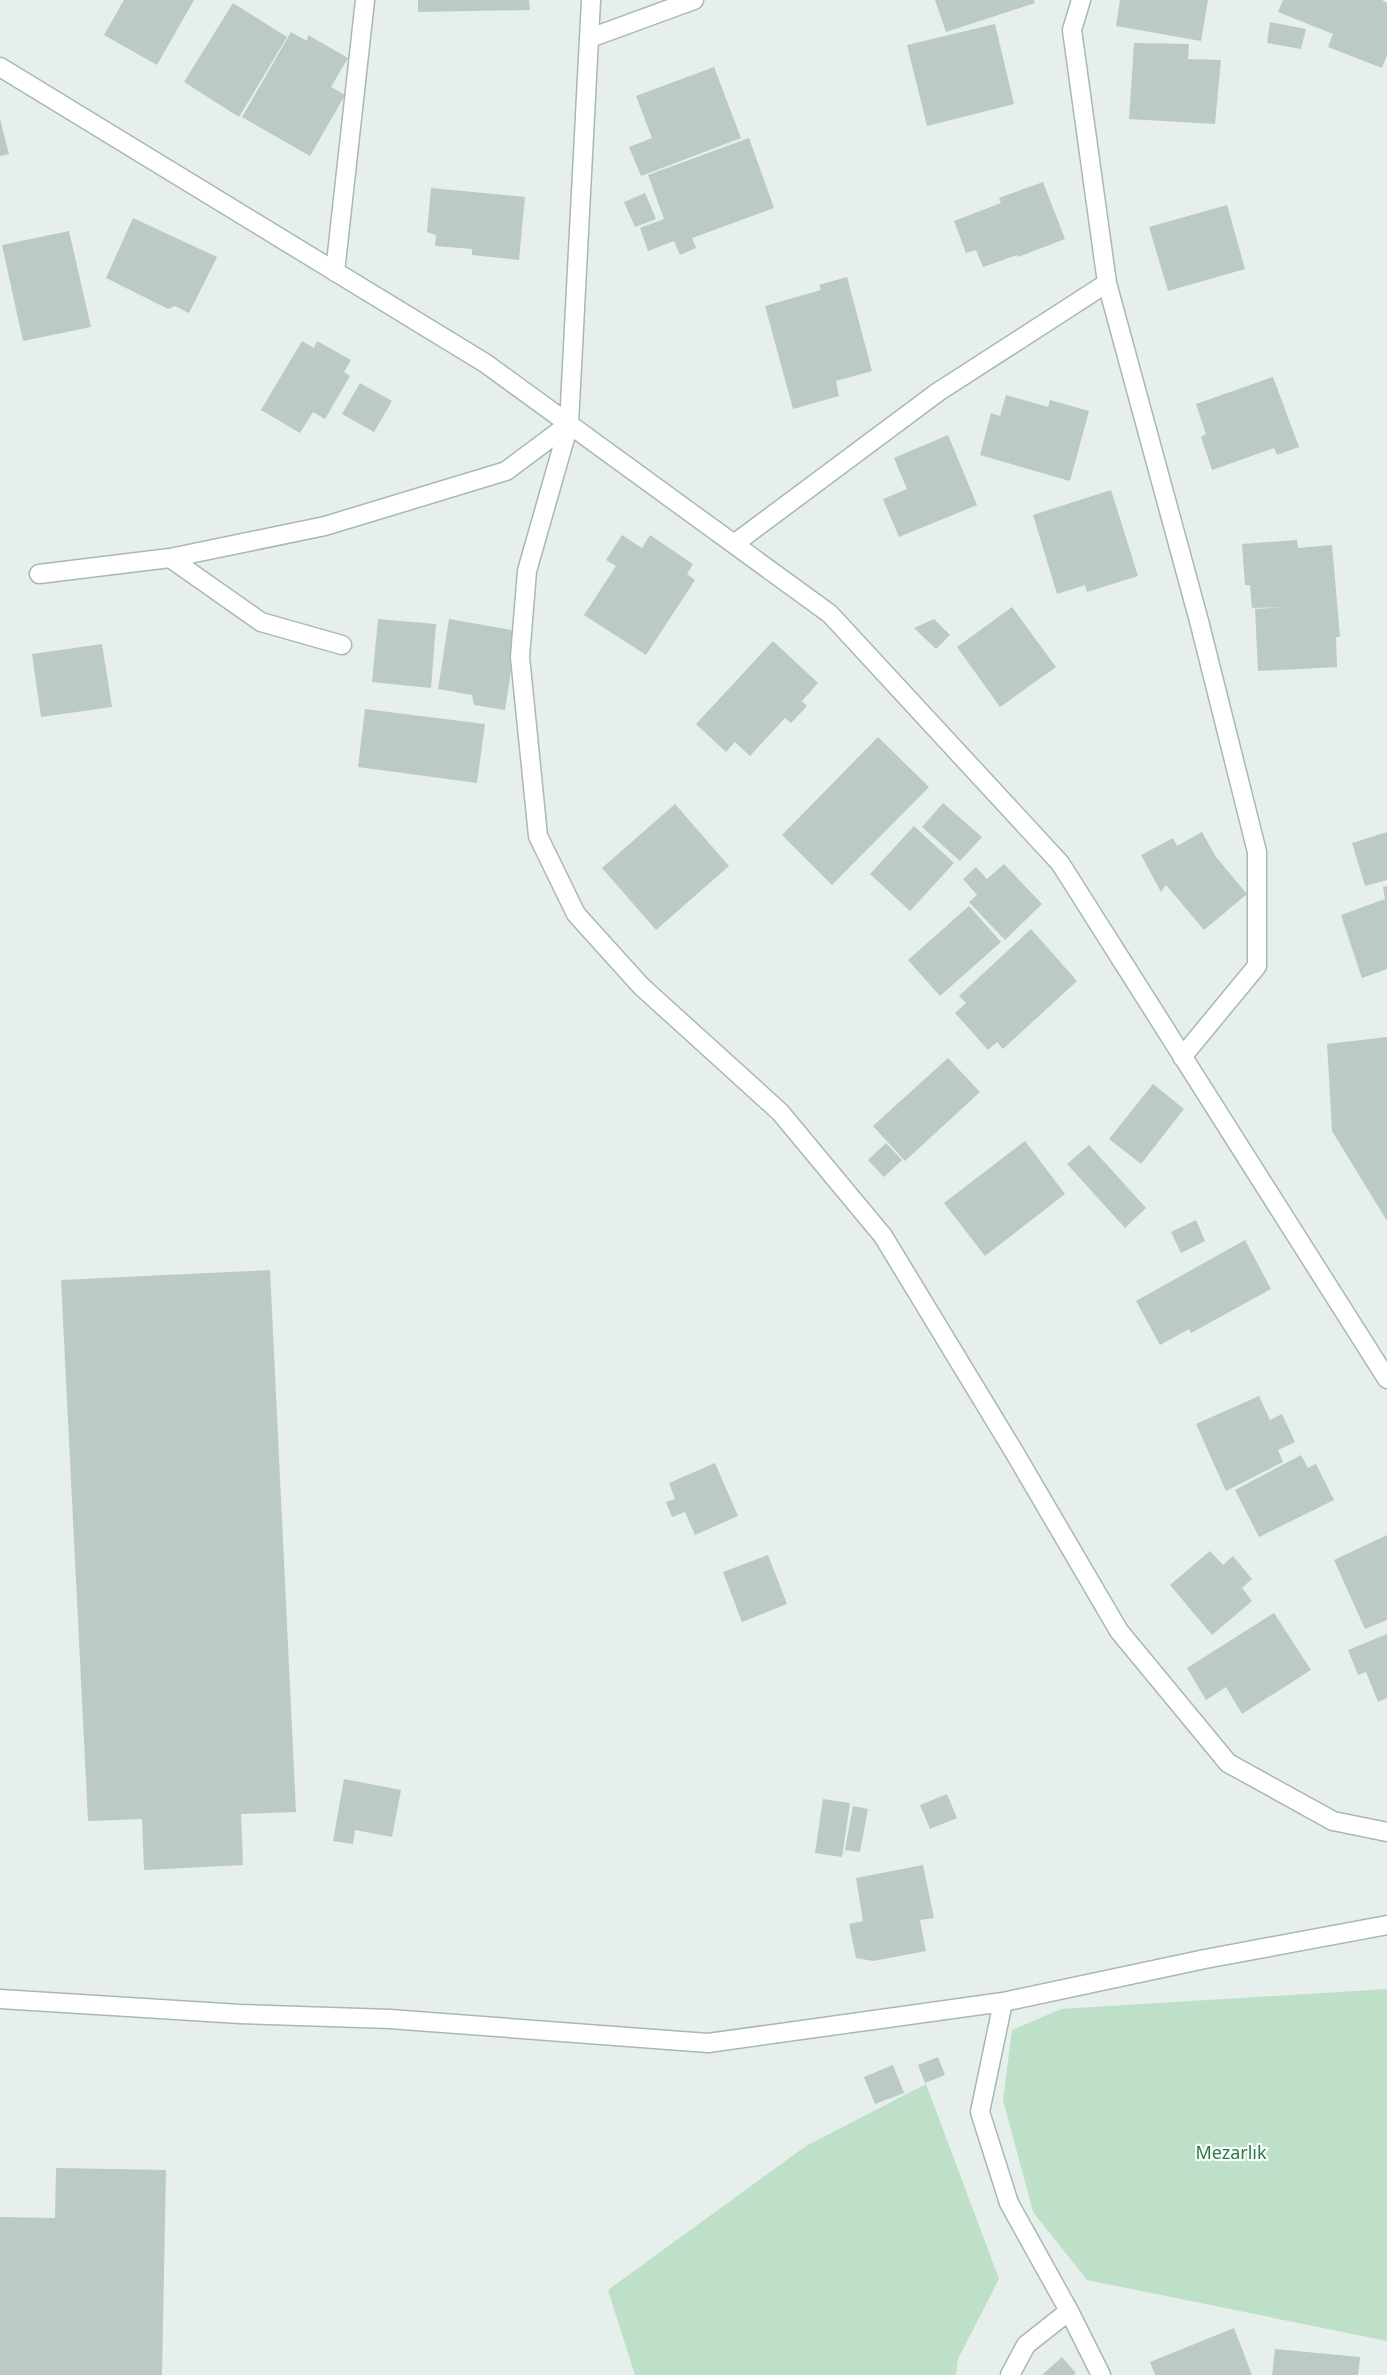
<svg xmlns="http://www.w3.org/2000/svg" width="1387" height="2375" font-family="'Noto Sans',sans-serif">
<style>
.green{fill:#bfe0c8}
.building{fill:#bbcac4}
.lines{fill:none;stroke-linecap:round;stroke-linejoin:round}
.minor-casing{stroke:#a8b8b2;stroke-width:21}
.minor{stroke:#fff;stroke-width:18}
.labels{text-anchor:middle;stroke-width:4.5;stroke-linejoin:round;paint-order:stroke}
.park-label{font-size:18px;fill:#2d7a4b;stroke:#f7fbf9}
</style>
<rect width="100%" height="100%" fill="#e6efeb"/>
<!-- green -->
<path class="green" d="M1387 1989V2341L1087 2280 1033 2212 1003 2100 1012 2030 1061 2009Z
M926 2084 999 2279 958 2359 956 2375H635L608 2290 806 2146Z"/>
<!-- building -->
<path class="building" d="M124 0H194L157 65 104 35Z
M418 0H529L530 10 418 12Z
M935 0H1034L1035 3 946 32Z
M1120 0H1208L1201 41 1116 26Z
M1283 0H1382L1387 3V55L1382 68 1328 47 1333 34 1278 12Z
M233 3 287 37 239 117 184 82Z
M1270 22 1306 29 1301 49 1267 43Z
M995 24 1014 104 927 126 907 45Z
M291 32 307 41 308 35 348 58 331 87 345 95 310 156 242 117Z
M1134 43 1189 44 1188 59 1221 60 1215 124 1129 119Z
M714 67 741 138 641 176 629 147 652 138 636 96Z
M0 119 9 154 0 156Z
M749 138 774 208 692 238 696 248 680 255 674 241 648 251 640 228 664 219 648 175Z
M1043 182 1065 239 1018 257 1017 255 983 267 976 250 966 253 954 221 1001 203 999 198Z
M431 188 525 197 519 260 472 255V249L435 246 436 235 427 232Z
M645 193 656 219 635 227 624 202Z
M1227 205 1245 269 1168 291 1149 227Z
M133 218 217 257 189 313 175 306 168 309 106 278Z
M69 231 91 327 23 341 2 245Z
M847 277 872 371 836 381 839 396 793 409 765 306 821 290 819 285Z
M302 341 314 348 317 341 351 360 344 372 350 376 325 419 313 412 300 433 261 410Z
M1273 377 1299 447 1277 455 1274 448 1212 470 1201 437 1206 434 1196 404Z
M360 383 392 401 374 432 342 414Z
M1006 395 1048 407 1050 400 1089 411 1070 481 980 455 991 413 1000 416Z
M948 435 977 505 899 537 883 499 907 489 894 458Z
M1111 490 1138 576 1087 592 1085 585 1057 594 1033 515Z
M622 535 642 548 650 535 693 564 687 574 695 580 646 655 584 615 616 566 606 560Z
M1297 540 1298 548 1332 545 1340 637H1336L1337 667 1258 671 1255 609 1289 607 1252 608 1250 585H1245L1242 544Z
M1012 607 1056 667 1000 707 957 647Z
M378 619 436 624 431 688 372 682Z
M449 619 517 631 505 710 474 705 472 695 438 689Z
M934 619 950 635 936 649 914 628Z
M773 641 818 683 802 701 807 706 791 723 785 718 750 756 735 742 726 752 696 724Z
M102 644 112 707 41 717 32 654Z
M365 709 485 724 477 783 358 767Z
M878 737 929 787 832 885 782 835Z
M943 803 982 837 960 861 922 827Z
M675 804 729 866 656 930 602 868Z
M914 826 954 863 910 911 870 874Z
M1202 832 1216 857 1247 894 1204 930 1166 885 1161 892 1141 855 1173 838 1177 846Z
M1387 832V880L1365 886 1352 843Z
M1004 864 1042 904 1005 940 969 902 977 895 963 879 976 867 987 879Z
M1387 886V969L1362 978 1341 915 1385 899 1383 887Z
M969 906 1001 942 940 996 908 960Z
M1031 929 1077 981 1003 1049 997 1042 988 1050 955 1013 966 1003 959 996Z
M1387 1037V1221L1332 1131 1327 1044Z
M948 1058 980 1092 905 1161 873 1126Z
M1153 1084 1184 1109 1141 1164 1109 1139Z
M1025 1141 1065 1194 985 1256 944 1203Z
M886 1143 902 1160 884 1177 868 1160Z
M1089 1145 1146 1208 1125 1228 1067 1164Z
M1196 1220 1205 1241 1181 1253 1171 1232Z
M1245 1240 1271 1289 1191 1333 1189 1329 1160 1345 1136 1301Z
M270 1270 296 1812 241 1814 243 1865 144 1870 142 1819 88 1821 61 1280Z
M1259 1396 1270 1420 1282 1414 1295 1442 1278 1450 1283 1462 1226 1491 1196 1424Z
M1301 1455 1308 1468 1316 1464 1334 1500 1259 1537 1235 1490Z
M715 1463 738 1516 695 1535 685 1512 672 1517 666 1502 675 1499 669 1483Z
M1387 1535V1620L1365 1629 1334 1560Z
M1210 1551 1223 1565 1233 1556 1252 1579 1242 1588 1252 1601 1212 1635 1170 1585Z
M768 1555 787 1604 742 1622 723 1572Z
M1274 1613 1311 1670 1242 1714 1226 1687 1206 1700 1187 1668Z
M1387 1634V1698L1378 1702 1366 1672 1358 1675 1348 1650Z
M344 1779 401 1790 392 1837 355 1830 353 1844 333 1841Z
M947 1794 957 1818 930 1829 920 1805Z
M823 1799 850 1803 842 1857 815 1853Z
M853 1806 868 1809 860 1852 845 1850Z
M923 1865 934 1918 920 1920 926 1951 873 1961 856 1958 849 1924 863 1921 856 1878Z
M938 2057 945 2075 925 2083 918 2065Z
M893 2065 904 2093 875 2104 864 2077Z
M56 2168 166 2170 162 2375H0V2217L55 2218Z
M1234 2328 1252 2375H1155L1150 2362Z
M1275 2349 1360 2357 1358 2375H1272Z
M1062 2357 1076 2373 1073 2375H1042Z"/>
<g class="lines">
<defs>
<path id="minor" d="M591 0 569 424 527 571 520 657 538 836 576 914 641 986 780 1112 883 1236 1013 1450 1119 1631 1228 1763 1333 1821 1387 1832
M1081 0 1072 30 1107 283 1199 621 1257 852V966L1182 1057
M590 38 694 0
M0 67 485 363 830 614 1060 863 1387 1379
M335 272 365 0
M734 544 938 392 1107 283
M170 558 261 622 342 645
M39 574 170 558 325 526 506 471 569 424
M0 1999 240 2014 390 2019 708 2043 1003 2002
M1010 2375 1026 2345 1069 2311
M1101 2375 1069 2311 1009 2203 980 2112 1003 2002 1205 1959 1387 1925"/>
</defs>
<!-- minor casing -->
<use href="#minor" class="minor-casing"/>
<!-- minor -->
<use href="#minor" class="minor"/>
</g>
<g class="labels">
<!-- park labels -->
<g class="park-label">
<text x="1231" y="2159">Mezarlık</text>
</g>
</g>
</svg>
